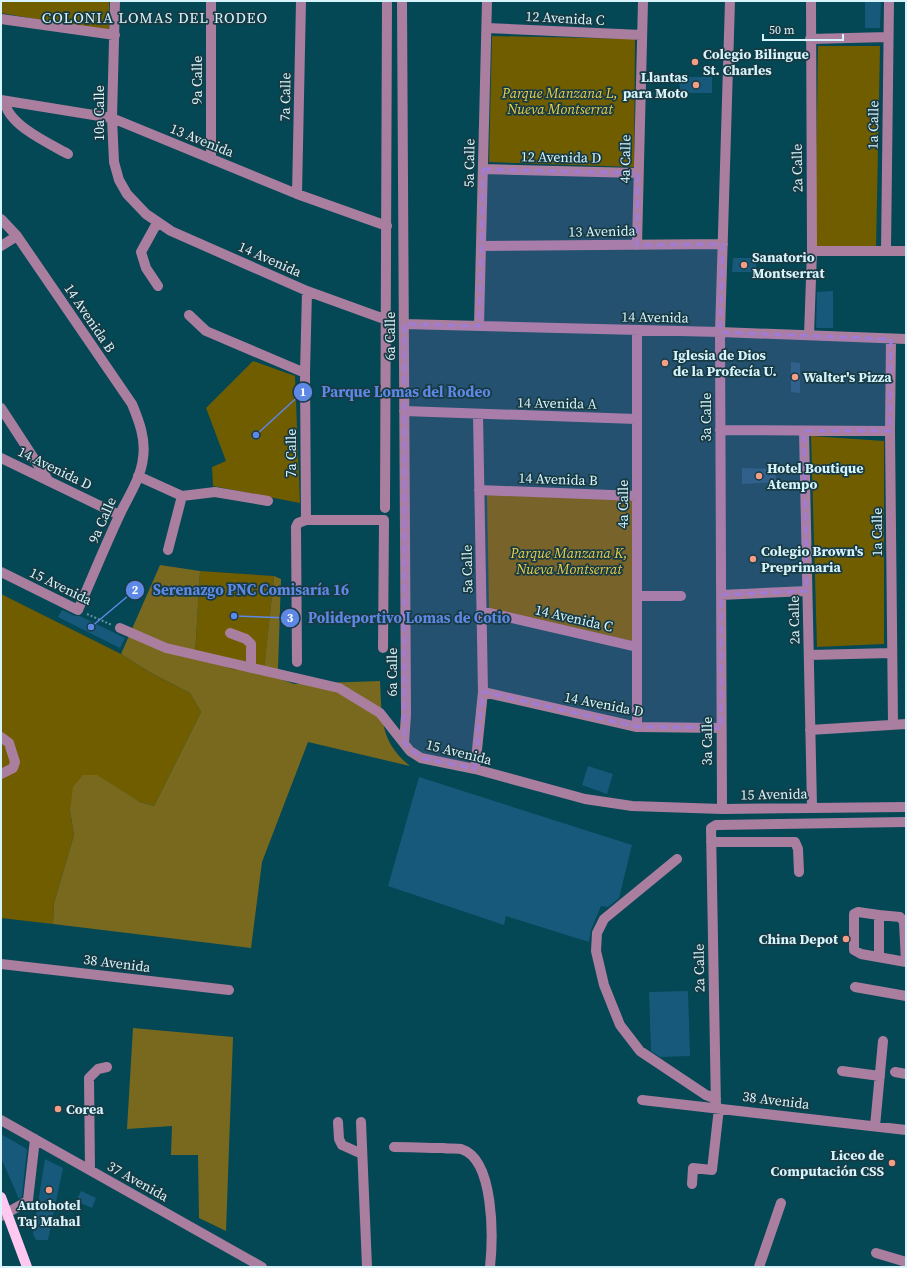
<svg xmlns="http://www.w3.org/2000/svg" width="907" height="1268" font-family="'Source Serif 4',serif">
<style>
.green{fill:#6f5d00}
.forest{fill:#79691f}
.building{fill:#16597b}
.lines{fill:none;stroke-linecap:round;stroke-linejoin:round}
.path{stroke:#60939e;stroke-width:2;stroke-dasharray:2 2;stroke-linecap:butt}
.minor{stroke:#aa7e9e;stroke-width:10}
.major{stroke:#ffc8f0;stroke-width:10}
.marked{fill:#a07cd7;fill-opacity:0.2;stroke:#a07cd7;stroke-width:3;stroke-dasharray:8 5;stroke-linejoin:round}
.poi-dot{fill:#f49e86;stroke:#183a43;stroke-width:1.5}
.labels{text-anchor:middle;stroke-width:3.5;stroke-linejoin:round;paint-order:stroke}
.street-label{font-size:14px;fill:#d7f4fc;stroke:#183a43}
.poi-label{font-size:14px;font-weight:bold;fill:#d7f4fc;stroke:#183a43;text-anchor:start}
.park-label{font-size:14px;font-style:italic;fill:#ebce4b;stroke:#183a43}
.neighbourhood-label{font-size:15px;letter-spacing:1px;fill:#d7f4fc;stroke:#183a43}
.leader{fill:none;stroke:#5e88e5;stroke-width:1.5}
.callout-dot{fill:#5e88e5;stroke:#183a43;stroke-width:1.5}
.mark-label{font-size:12px;text-anchor:middle;font-weight:bold;fill:#fff}
.callout-label{font-size:15px;text-anchor:middle;font-weight:bold;fill:#5e88e5;stroke:#183a43;stroke-width:3.5;stroke-linejoin:round;paint-order:stroke}
</style>
<rect width="100%" height="100%" fill="#044755"/>
<!-- green -->
<path class="green" d="M1 1H109V32L1 13Z
M492 36 635 39 634 167 489 162Z
M818 46H880L876 250 815 249Z
M253 361 295 376 300 503 213 486 212 467 226 461 206 408Z
M811 436 884 441V644L817 647Z
M487 494 633 500 632 641 489 609Z
M200 571 274 576 264 671 235 670 195 656Z
M1 594 121 654 151 673 190 693 201 712 154 806 140 802 123 792 70 811 74 835 54 903 53 924 1 918Z"/>
<!-- forest -->
<path class="forest" d="M160 565 200 571 195 656 235 670H264L274 576 281 579 278 669 283 680 294 684 380 681C382 717 379 741 410 766L308 742 262 862 251 948 53 924 54 903 74 835 70 811 73 787 83 775H97L140 802 154 806 201 712 190 693 151 673 121 654Z
M133 1028 233 1037 226 1231 199 1218 198 1155H171L172 1126 127 1129Z"/>
<!-- building -->
<path class="building" d="M865 1H881L880 28H865Z
M679 77H712V93H680Z
M733 258H756V272H732Z
M833 291V328H816L817 292Z
M791 362 800 363V393L791 392Z
M742 468 775 469 776 482 742 484Z
M62 610 75 616H80L125 638 120 648 58 617Z
M588 766 613 774 607 794 582 785Z
M419 777 632 845 619 898 608 907 601 906 591 930 589 942 506 916 504 925 388 886Z
M688 991 690 1056 660 1057 651 1051 649 992Z
M1 1134 27 1149 22 1196 19 1199 1 1158Z
M45 1159 63 1168 48 1240H36L33 1234Z
M81 1191 96 1198 92 1208 76 1201Z"/>
<g class="lines">
<!-- path -->
<path class="path" d="M87 614 112 625"/>
<!-- minor -->
<path class="minor" d="M115 1 112 118 114 162 119 180 127 194 146 214 171 231 307 291 387 320
M211 1V159
M402 1 406 715 404 743
M1 19 115 35
M487 28 642 35
M810 39 888 37
M1 100 112 118 297 194 387 226
M5 101C6 124 50 144 68 154
M483 169 638 173
M297 194 301 1
M1 219 17 236 132 404C139 421 146 439 143 458 141 478 128 497 120 514 105 546 92 578 78 610L1 572
M157 223 141 252 146 268 158 286
M637 245 643 1
M1 246 17 236
M481 246 723 244
M886 250 889 1
M812 251H906
M189 315 206 331 305 373
M404 324 720 332 906 339
M479 326 487 1
M637 330V727
M809 335 812 251 811 1
M891 339 890 431 893 724
M1 408 48 480
M404 411 636 419
M720 430 890 431
M804 431 812 807
M1 458 119 515
M138 476 182 496 215 492 268 501
M479 490 637 496
M385 508 387 1
M306 520 305 373 307 291
M168 550 182 496
M721 595 807 591
M637 596H681
M481 611 637 647
M120 628 166 648 339 688 380 713 410 751 421 758 475 769 585 799 632 806 722 809 906 807
M230 633 246 639 251 644V668
M809 655 891 653
M297 662 296 527 298 523 306 520H384L383 648
M483 692 637 727 721 728
M810 730 906 724
M1 737 9 743 15 762 13 768 1 774
M475 769 483 692 478 415
M722 809 720 332 730 1
M711 842H795L798 849 799 872
M677 859 604 919 597 933 596 951 604 985 620 1025 640 1051 706 1095 716 1099
M879 915 858 912 854 914V950L861 954 906 962
M879 957V915L900 917 904 922 906 962
M1 964 229 990
M855 987 906 996
M842 1071 880 1076
M895 1072 906 1074
M642 1100 906 1130
M716 1108 711 828 716 825 906 822
M1 1120 262 1267
M338 1122 339 1139 342 1145 362 1154
M361 1122 367 1267
M875 1126 883 1041
M394 1147C410 1147 426 1148 443 1148 448 1149 456 1148 461 1149 495 1159 493 1239 490 1267
M90 1170 89 1078 98 1069 107 1067
M692 1184 693 1168 712 1170 719 1108
M1 1216 21 1205 28 1200 35 1139
M876 1253 906 1262
M759 1267 781 1203"/>
<!-- major -->
<path class="major" d="M1 1197 27 1267"/>
</g>
<!-- marked area -->
<path class="marked" d="M483 169 638 173 637 245 723 244 720 332 891 339 890 431H804L807 591 721 595V728L637 727 483 692 475 769 421 758 404 743V324L479 326Z"/>
<!-- markers -->
<g class="poi-dot">
<circle cx="695" cy="62" r="4"/>
<circle cx="696" cy="85" r="4"/>
<circle cx="744" cy="265" r="4"/>
<circle cx="665" cy="363" r="4"/>
<circle cx="795" cy="377" r="4"/>
<circle cx="759" cy="476" r="4"/>
<circle cx="753" cy="559" r="4"/>
<circle cx="846" cy="939" r="4"/>
<circle cx="58" cy="1109" r="4"/>
<circle cx="892" cy="1163" r="4"/>
<circle cx="49" cy="1190" r="4"/>
</g>
<g class="labels">
<!-- street labels -->
<g class="street-label">
<text transform="translate(565 18) rotate(3)" y="5">12 Avenida C</text>
<text transform="translate(197 80) rotate(-90)" y="5">9a Calle</text>
<text transform="translate(285 97) rotate(-89)" y="5">7a Calle</text>
<text transform="translate(99 113) rotate(-90)" y="5">10a Calle</text>
<text transform="translate(873 125) rotate(-89)" y="5">1a Calle</text>
<text transform="translate(202 140) rotate(22)" y="5">13 Avenida</text>
<text transform="translate(561 157) rotate(1)" y="5">12 Avenida D</text>
<text transform="translate(625 159) rotate(-89)" y="5">4a Calle</text>
<text transform="translate(469 163) rotate(-89)" y="5">5a Calle</text>
<text transform="translate(797 168) rotate(-91)" y="5">2a Calle</text>
<text transform="translate(602 231) rotate(-1)" y="5">13 Avenida</text>
<text transform="translate(270 259) rotate(24)" y="5">14 Avenida</text>
<text transform="translate(655 317) rotate(1)" y="5">14 Avenida</text>
<text transform="translate(90 318) rotate(56)" y="5">14 Avenida B</text>
<text transform="translate(390 336) rotate(-90)" y="5">6a Calle</text>
<text transform="translate(557 403) rotate(1)" y="5">14 Avenida A</text>
<text transform="translate(706 417) rotate(-90)" y="5">3a Calle</text>
<text transform="translate(291 453) rotate(-90)" y="5">7a Calle</text>
<text transform="translate(55 468) rotate(26)" y="5">14 Avenida D</text>
<text transform="translate(558 479) rotate(2)" y="5">14 Avenida B</text>
<text transform="translate(623 504) rotate(-90)" y="5">4a Calle</text>
<text transform="translate(102 520) rotate(-66)" y="5">9a Calle</text>
<text transform="translate(877 532) rotate(-90)" y="5">1a Calle</text>
<text transform="translate(467 569) rotate(-91)" y="5">5a Calle</text>
<text transform="translate(61 586) rotate(26)" y="5">15 Avenida</text>
<text transform="translate(574 618) rotate(13)" y="5">14 Avenida C</text>
<text transform="translate(794 620) rotate(-91)" y="5">2a Calle</text>
<text transform="translate(392 672) rotate(-90)" y="5">6a Calle</text>
<text transform="translate(604 704) rotate(11)" y="5">14 Avenida D</text>
<text transform="translate(707 741) rotate(-90)" y="5">3a Calle</text>
<text transform="translate(459 752) rotate(14)" y="5">15 Avenida</text>
<text transform="translate(774 794) rotate(-1)" y="5">15 Avenida</text>
<text transform="translate(117 963) rotate(7)" y="5">38 Avenida</text>
<text transform="translate(699 968) rotate(-91)" y="5">2a Calle</text>
<text transform="translate(776 1100) rotate(7)" y="5">38 Avenida</text>
<text transform="translate(138 1181) rotate(29)" y="5">37 Avenida</text>
</g>
<!-- poi labels -->
<g class="poi-label">
<text x="703" y="59">Colegio Bilingue<tspan x="703" dy="16">St. Charles</tspan></text>
<text x="688" y="82" text-anchor="end">Llantas<tspan x="688" dy="16">para Moto</tspan></text>
<text x="752" y="262">Sanatorio<tspan x="752" dy="16">Montserrat</tspan></text>
<text x="673" y="360">Iglesia de Dios<tspan x="673" dy="16">de la Profecía U.</tspan></text>
<text x="803" y="382">Walter's Pizza</text>
<text x="767" y="473">Hotel Boutique<tspan x="767" dy="16">Atempo</tspan></text>
<text x="761" y="556">Colegio Brown's<tspan x="761" dy="16">Preprimaria</tspan></text>
<text x="838" y="944" text-anchor="end">China Depot</text>
<text x="66" y="1114">Corea</text>
<text x="884" y="1160" text-anchor="end">Liceo de<tspan x="884" dy="16">Computación CSS</tspan></text>
<text x="49" y="1210" text-anchor="middle">Autohotel<tspan x="49" dy="16">Taj Mahal</tspan></text>
</g>
<!-- park labels -->
<g class="park-label">
<text x="560" y="98">Parque Manzana L,<tspan x="560" dy="16">Nueva Montserrat</tspan></text>
<text x="569" y="558">Parque Manzana K,<tspan x="569" dy="16">Nueva Montserrat</tspan></text>
</g>
<!-- neighbourhood labels -->
<g class="neighbourhood-label">
<text x="155" y="23">COLONIA LOMAS DEL RODEO</text>
</g>
</g>
<!-- callouts -->
<path class="leader" d="M256 435L303 392M91 627L135 590M234 616L290 618"/>
<g class="callout-dot">
<circle cx="256" cy="435" r="4"/>
<circle cx="91" cy="627" r="4"/>
<circle cx="234" cy="616" r="4"/>
<circle cx="303" cy="392" r="10"/>
<circle cx="135" cy="590" r="10"/>
<circle cx="290" cy="618" r="10"/>
</g>
<g class="mark-label">
<text x="303" y="396">1</text>
<text x="135" y="594">2</text>
<text x="290" y="622">3</text>
</g>
<g class="callout-label">
<text x="406" y="397">Parque Lomas del Rodeo</text>
<text x="251" y="595">Serenazgo PNC Comisaría 16</text>
<text x="409" y="623">Polideportivo Lomas de Cotio</text>
</g>
<!-- border -->
<rect width="907" height="1268" fill="none" stroke="#d7f4fc" stroke-width="4"/>
<!-- scale -->
<path d="M763 34v6h80v-6" fill="none" stroke="#d7f4fc" stroke-width="2"/>
<text x="769" y="34" font-size="12" fill="#d7f4fc" stroke="#183a43" stroke-width="3" paint-order="stroke">50 m</text>
</svg>
